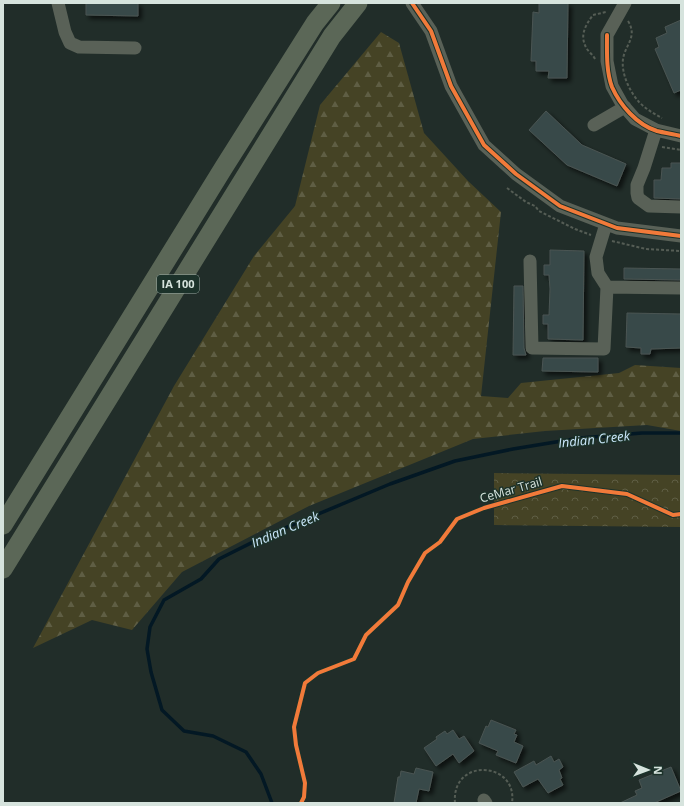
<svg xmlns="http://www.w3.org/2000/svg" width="684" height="806" font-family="'Open Sans',sans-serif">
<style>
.forest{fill:url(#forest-firs)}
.park{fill:url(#park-crowns)}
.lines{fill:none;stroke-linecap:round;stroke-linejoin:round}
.stream{stroke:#031824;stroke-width:3.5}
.building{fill:#394948;stroke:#4a5553;filter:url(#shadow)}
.path{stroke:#555d55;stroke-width:2;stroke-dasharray:3 2;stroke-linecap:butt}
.minor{stroke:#596157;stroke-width:13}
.highway{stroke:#5b6757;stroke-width:19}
.cycleway-casing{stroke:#1c322a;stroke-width:6}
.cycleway{stroke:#f17a3a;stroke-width:4}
.labels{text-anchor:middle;stroke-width:3;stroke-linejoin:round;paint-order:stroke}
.shield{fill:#1c322a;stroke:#9eaea7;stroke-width:1}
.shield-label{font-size:11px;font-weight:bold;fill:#d6e3dd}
.street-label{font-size:12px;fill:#d6e3dd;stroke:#1c322a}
.water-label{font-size:13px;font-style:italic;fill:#cae7fa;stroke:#1c322a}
</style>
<defs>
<pattern id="forest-firs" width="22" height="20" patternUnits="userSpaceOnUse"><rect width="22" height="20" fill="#454325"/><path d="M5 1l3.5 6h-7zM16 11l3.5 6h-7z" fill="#5f5e44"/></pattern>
<pattern id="park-crowns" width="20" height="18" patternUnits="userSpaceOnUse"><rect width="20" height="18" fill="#454325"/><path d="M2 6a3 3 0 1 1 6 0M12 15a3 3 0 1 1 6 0" fill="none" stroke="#5f5e44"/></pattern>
<filter id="shadow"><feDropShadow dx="3.5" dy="3.5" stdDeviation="2" flood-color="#0009"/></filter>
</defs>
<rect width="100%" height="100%" fill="#212d29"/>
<!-- forest -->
<path class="forest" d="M381 32 399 43 424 133 468 181 501 212 481 396 508 398 521 383 619 373 635 365 681 368V431L647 425 545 431 473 439 309 506 182 572 132 630 92 620 33 648 174 386 254 256 295 206 320 105Z"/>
<!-- park -->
<path class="park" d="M494 473 681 475V527L494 525Z"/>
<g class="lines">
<!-- stream -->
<path class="stream" d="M272 803 261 774 246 752 213 736 184 731 162 710 151 672 147 649 150 627 164 600 201 579 219 559 261 538 390 484 455 461 513 449 580 438 642 433H681"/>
</g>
<!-- building -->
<path class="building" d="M86 3H138V16L86 15Z
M539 3H568L567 78H548L549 71H536V61H531L533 12 539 13Z
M681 20V90L674 93 655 49 659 47 656 38 667 33 665 27Z
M546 111 582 145 626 164 617 186 567 165 529 130Z
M671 163H681V199L654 198V180H661L662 168H671Z
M550 250 584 251 583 340 548 339V324H543V315H549L550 289 549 275H544V265H550Z
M624 268 681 269V280L624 279Z
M514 286H523L524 348 526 355H513Z
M627 313 681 314V348L651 349 650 354H641V348L626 347Z
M543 358H598V372L542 371Z
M491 720 516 730 514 734 517 735 514 742 523 746 516 763 496 755 498 751 479 743 486 726 488 727Z
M453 730 459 739 464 736 474 751 459 763 453 754 436 766 424 748 437 739 436 737 445 731 447 734Z
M551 756 554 762 559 759 563 767 559 770 562 778 560 779 563 785 548 793 538 779 523 787 514 772 534 761 536 765Z
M671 767 681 791 654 803H620L637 795 635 791 642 788 639 780Z
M416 768 433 772 429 791 419 789 416 803H394L398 777H400L401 771 414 774Z"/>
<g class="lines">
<!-- path -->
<path class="path" d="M628 21C638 37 625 45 623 59 621 74 630 92 639 102 646 109 654 114 662 118
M595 59C593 55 589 52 587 49 579 36 585 26 593 15L606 12
M662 147 681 150
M507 188 526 202 535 206 539 211 575 229 591 235
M612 241 646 249 681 251
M455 803C451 757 518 761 512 803"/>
<!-- minor -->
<path class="minor" d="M58 3 65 32 70 43 79 47 135 48
M412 3 431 31 451 86 484 145 516 174 560 206 617 228 681 236
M625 3 607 35V61L612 86 622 104 635 119 656 130 681 136
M594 125 625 107
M656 130 644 168 637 185V193L638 198 649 206 681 207
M606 224 596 257 598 273 607 287 681 288
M530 261 532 348 604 349 607 287
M484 800 486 803"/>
<!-- highway -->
<path class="highway" d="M3 525 224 167 315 23 331 3
M3 569 332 36 358 3"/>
<defs>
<path id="cycleway" d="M412 3 431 31 451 86 484 145 516 174 560 206 617 228 681 236
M607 35C607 52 606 71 612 87 620 105 637 125 657 131 665 133 673 134 681 136
M301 803 304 797 305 783 296 745 294 727 305 683 318 673 354 659 366 635 398 605 408 582 425 553 440 542 457 519 484 508 562 486 627 494 673 515 681 514"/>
</defs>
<!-- cycleway casing -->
<use href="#cycleway" class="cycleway-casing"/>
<!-- cycleway -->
<use href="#cycleway" class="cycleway"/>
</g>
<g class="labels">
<!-- shield labels -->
<rect class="shield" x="157" y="275" width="42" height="18" rx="3"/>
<g class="shield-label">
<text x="178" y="288">IA 100</text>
</g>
<!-- street labels -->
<g class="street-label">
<text transform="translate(511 490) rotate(-16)" y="4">CeMar Trail</text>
</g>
<!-- water labels -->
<g class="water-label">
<text transform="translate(594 439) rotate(-6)" y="5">Indian Creek</text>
<text transform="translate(285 529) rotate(-23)" y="5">Indian Creek</text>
</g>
</g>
<!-- border -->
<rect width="684" height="806" fill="none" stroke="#d6e3dd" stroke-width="8"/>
<!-- north arrow -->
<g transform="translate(648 770) rotate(91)" stroke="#1c322a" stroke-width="3" paint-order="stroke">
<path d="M0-3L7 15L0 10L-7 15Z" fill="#d6e3dd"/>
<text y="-6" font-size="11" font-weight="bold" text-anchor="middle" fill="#d6e3dd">N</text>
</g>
</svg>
